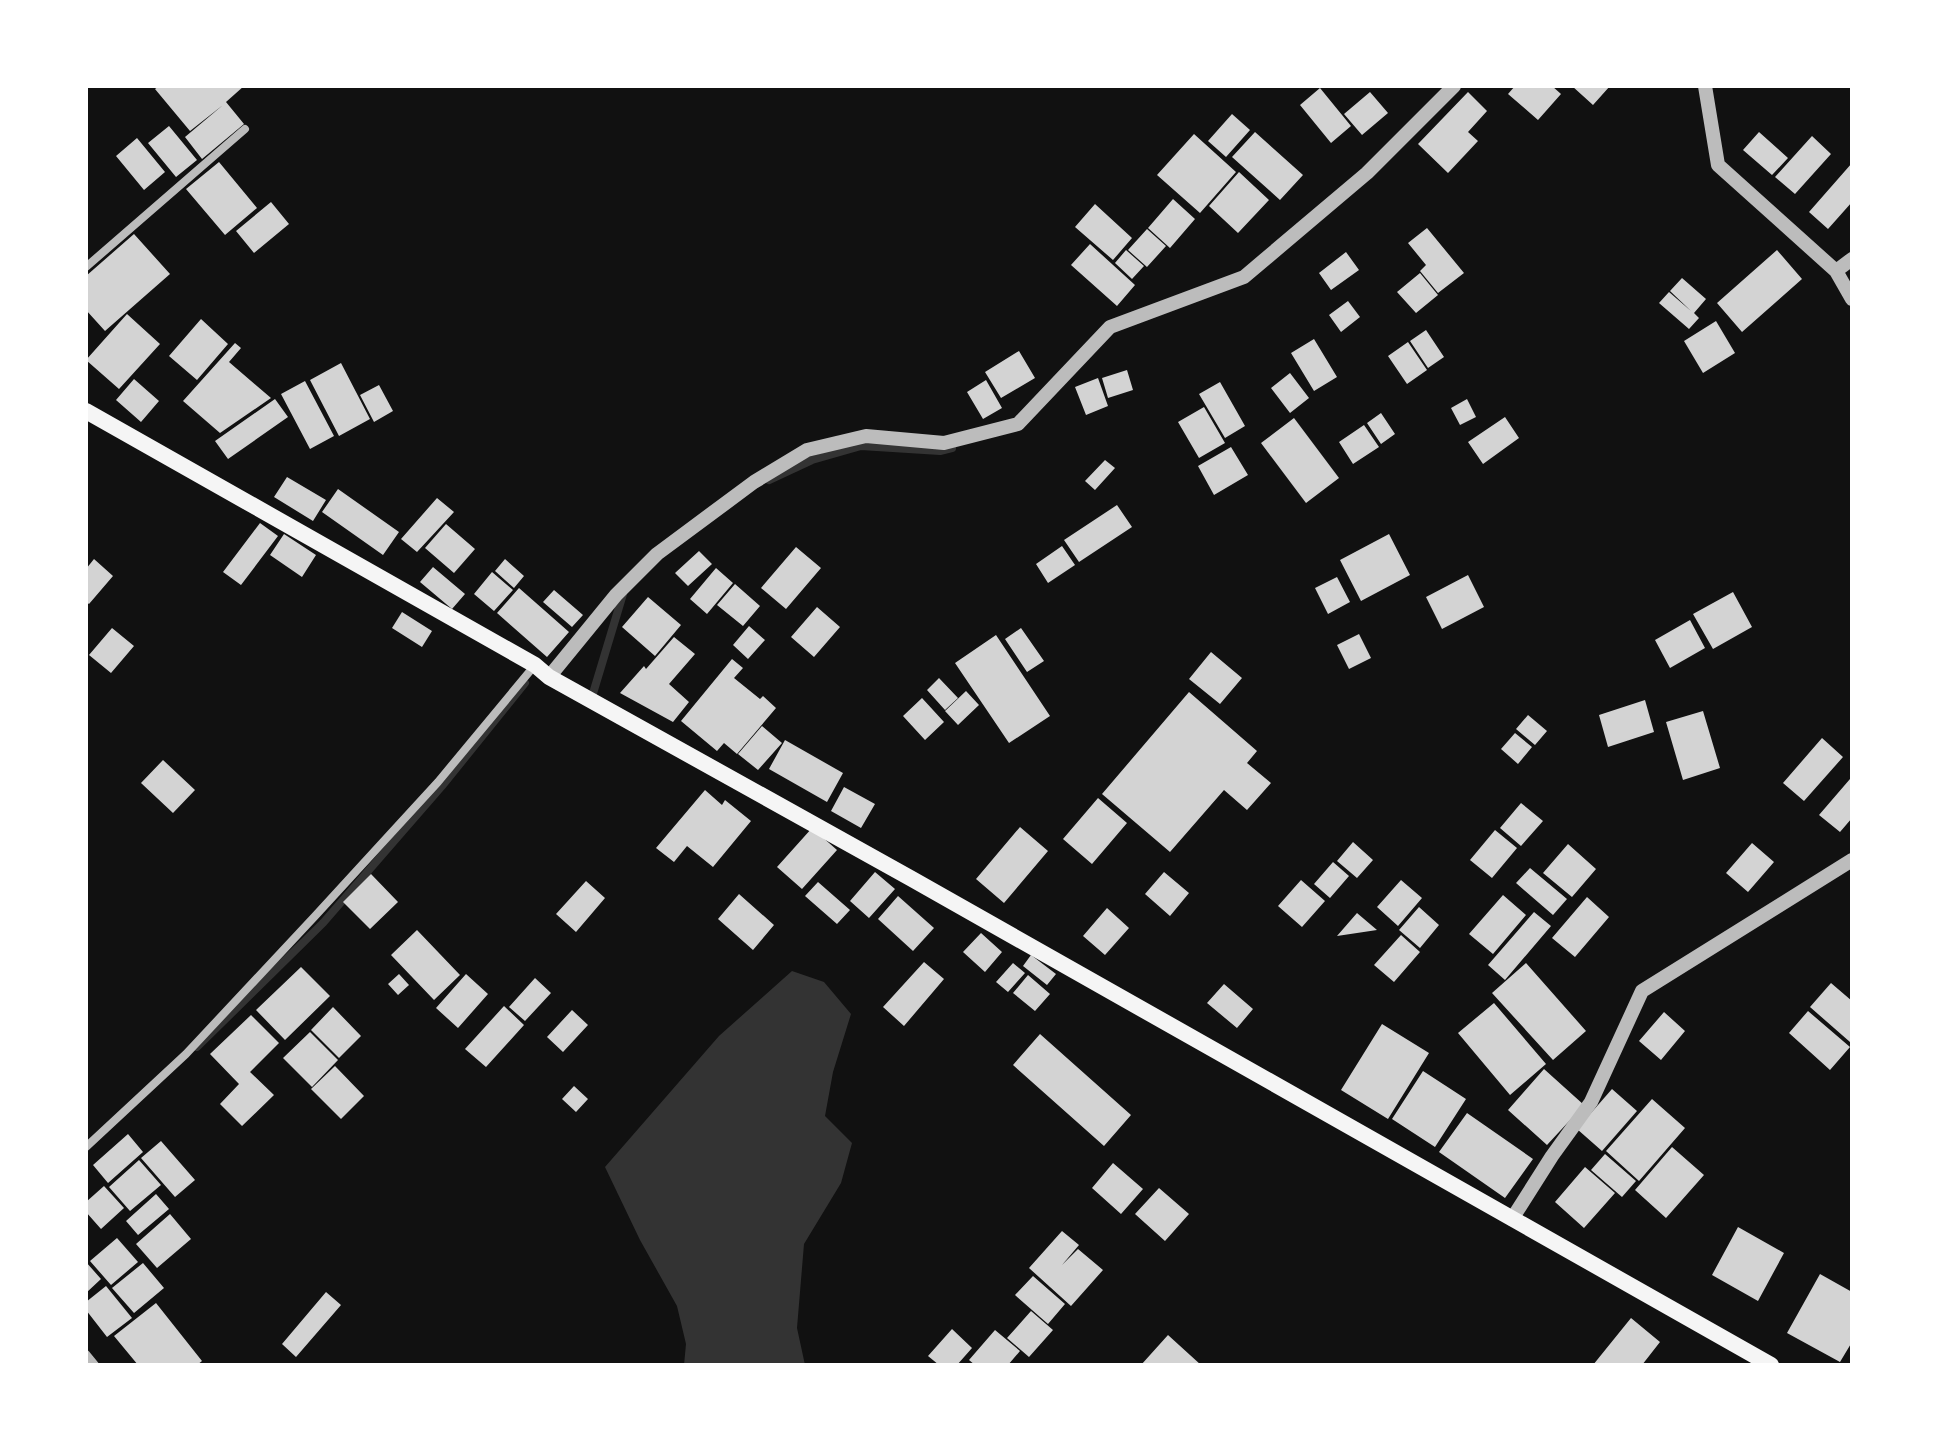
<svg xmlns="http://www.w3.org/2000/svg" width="1938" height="1451" font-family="Helvetica,sans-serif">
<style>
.water{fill:#333}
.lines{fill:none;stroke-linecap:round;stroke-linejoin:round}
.stream{stroke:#333;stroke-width:8}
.building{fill:#d3d3d3}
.minor{stroke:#bcbcbc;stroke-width:8}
.tertiary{stroke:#bcbcbc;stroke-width:14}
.secondary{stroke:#f5f5f5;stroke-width:16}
</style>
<rect width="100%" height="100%" fill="#111"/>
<!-- water -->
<path class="water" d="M792 971 824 982 851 1014 833 1072 825 1116 852 1143 841 1183 804 1244 797 1328 805 1365H684L686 1344 677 1306 640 1240 605 1167 719 1036Z"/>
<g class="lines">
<!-- stream -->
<path class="stream" d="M769 480 812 460 861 446 940 451 952 448
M591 700 623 594
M197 1047 323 923 442 786 525 683"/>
</g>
<!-- building -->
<path class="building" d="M159 86H244L226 102 244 124 202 159 185 137 223 105 190 131 155 89Z
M1515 86H1552L1561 94 1538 120 1508 94Z
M1572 86H1610L1593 105Z
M1320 88 1351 126 1331 143 1300 105Z
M1370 92 1388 113 1362 135 1344 114Z
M1468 92 1487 111 1468 132 1478 141 1448 173 1418 144Z
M1232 114 1250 130 1226 157 1208 141Z
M169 126 197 160 176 177 148 143Z
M1255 132 1303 175 1280 200 1232 157Z
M1759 132 1788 158 1772 175 1743 150Z
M1194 134 1236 172 1200 213 1157 175Z
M1812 136 1831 154 1795 194 1775 177Z
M137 138 165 172 144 190 116 156Z
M219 162 257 208 225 235 186 189Z
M1852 163V202L1828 229 1809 212Z
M1239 172 1269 200 1238 233 1209 206Z
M1173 199 1195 219 1170 248 1148 228Z
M271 202 289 224 254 253 236 231Z
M1095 204 1132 238 1113 260 1075 227Z
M1427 228 1464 273 1438 293 1420 271 1426 265 1408 243Z
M1147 229 1166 246 1147 267 1128 250Z
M134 234 170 274 105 331 86 310V276Z
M1090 244 1135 285 1117 306 1071 265Z
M1126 250 1144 266 1132 279 1115 263Z
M1777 250 1802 279 1742 332 1717 303Z
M1346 252 1359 270 1331 290 1319 273Z
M1420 273 1438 295 1416 313 1397 292Z
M1682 278 1706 299 1694 313 1699 318 1689 329 1659 303 1669 292 1691 311 1670 291Z
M1348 301 1360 317 1341 332 1329 315Z
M127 314 160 344 119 389 86 360Z
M201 319 228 344 197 380 169 356Z
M1716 321 1735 353 1703 373 1684 341Z
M1426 330 1444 357 1428 368 1410 341Z
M1314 339 1337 377 1314 391 1291 353Z
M1408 342 1427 370 1407 384 1388 356Z
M235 343 241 348 229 362 271 398 220 433 183 401Z
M1019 351 1035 378 1001 398 985 372Z
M341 363 370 419 339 436 310 380Z
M1127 370 1133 390 1108 398 1102 378Z
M1290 373 1309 398 1290 413 1271 388Z
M1098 378 1108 406 1086 415 1075 387Z
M134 379 159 401 141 422 116 400Z
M986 380 1002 408 983 419 967 392Z
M305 381 334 436 310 449 281 394Z
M1220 382 1245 426 1225 438 1199 394Z
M379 385 393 411 374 422 360 395Z
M275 399 288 417 228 459 215 441Z
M1467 399 1476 417 1460 425 1451 408Z
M1204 407 1225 443 1199 458 1178 422Z
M1381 413 1395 434 1381 444 1367 423Z
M1505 417 1519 438 1483 464 1468 442Z
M1294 418 1339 478 1306 503 1261 443Z
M1364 425 1379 447 1353 464 1339 442Z
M1231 447 1248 475 1214 495 1198 466Z
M1105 460 1115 468 1095 490 1085 481Z
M287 477 326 500 313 521 274 497Z
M338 489 399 532 383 555 322 512Z
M437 498 454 512 417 552 401 539Z
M1117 505 1132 527 1079 562 1064 540Z
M260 523 278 536 241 585 223 572Z
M446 524 475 549 454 573 425 548Z
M284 534 316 555 302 577 270 555Z
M1389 534 1410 575 1361 601 1340 560Z
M1062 546 1075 565 1048 583 1036 564Z
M796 547 821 568 786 609 761 588Z
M699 551 712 564 688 586 675 573Z
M94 559 113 576 89 604 86 602V569Z
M505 559 524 576 514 588 495 571Z
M433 567 465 594 452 609 420 582Z
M716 568 733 583 707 614 690 599Z
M492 572 513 590 494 611 474 594Z
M1468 575 1484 607 1442 629 1426 597Z
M1337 577 1350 602 1328 614 1315 588Z
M735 584 760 606 743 626 717 605Z
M519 588 569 632 547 657 497 613Z
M554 590 583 615 572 627 543 602Z
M1733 592 1752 627 1713 649 1693 614Z
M648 597 681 625 655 656 622 627Z
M817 607 840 627 814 657 791 637Z
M402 612 432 631 422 647 392 628Z
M1690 620 1705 648 1670 668 1655 640Z
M749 626 765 640 748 659 733 645Z
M112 628 134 646 111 673 89 655Z
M1021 628 1044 661 1027 672 1005 639Z
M1359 634 1371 658 1349 669 1337 645Z
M996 635 1050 716 1009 743 955 663Z
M674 637 695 654 669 684 689 702 673 722 620 693 644 666 646 669Z
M1211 652 1242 678 1220 704 1189 679Z
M732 659 743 668 734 678 760 699 763 696 776 708 737 754 724 743 717 751 681 721Z
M939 678 958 698 945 710 927 690Z
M966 691 979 705 958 725 945 711Z
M1189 692 1257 751 1247 763 1271 783 1247 810 1224 790 1170 852 1102 794Z
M922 698 944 722 925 740 903 716Z
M1645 700 1654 732 1608 747 1599 715Z
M1703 711 1720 768 1683 780 1666 722Z
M1528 715 1547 731 1535 745 1516 729Z
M762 726 782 743 758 770 738 754Z
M1515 733 1532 747 1518 764 1501 749Z
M1822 738 1843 757 1804 801 1783 783Z
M785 740 843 773 827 802 769 769Z
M163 760 195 790 173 813 141 783Z
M1850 779 1852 818 1840 832 1819 815Z
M844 787 875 804 861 828 831 811Z
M705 790 722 805 725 800 751 821 713 867 687 846 674 862 656 848Z
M1098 798 1127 823 1092 864 1063 839Z
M1521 803 1543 821 1521 846 1500 828Z
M1020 827 1048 851 1004 903 976 879Z
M812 828 837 850 802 889 777 867Z
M1495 830 1517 848 1492 878 1470 860Z
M1353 842 1373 860 1357 878 1337 861Z
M1752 843 1774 862 1748 892 1726 873Z
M1568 844 1596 869 1572 897 1543 873Z
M1333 862 1349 876 1330 898 1314 884Z
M1530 868 1567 899 1553 915 1516 883Z
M875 872 895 889 869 918 850 901Z
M1164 872 1189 893 1170 916 1145 894Z
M371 874 398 902 370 929 343 902Z
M1301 880 1325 901 1302 927 1278 906Z
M1401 880 1422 898 1398 926 1377 907Z
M586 881 605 898 576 932 556 914Z
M818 882 850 910 837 924 805 896Z
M739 894 774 925 753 950 718 919Z
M1503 895 1526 915 1493 954 1469 934Z
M898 896 934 928 913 951 878 919Z
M1587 897 1609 917 1575 957 1552 938Z
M1419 907 1439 925 1420 948 1399 930Z
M1107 908 1129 928 1105 955 1083 936Z
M1534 912 1551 926 1505 980 1488 965Z
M1357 913 1377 930 1337 936Z
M417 930 460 975 434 1000 391 955Z
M981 933 1002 952 985 972 963 952Z
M1401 935 1420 952 1394 982 1374 965Z
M1031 955 1056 974 1047 985 1023 966Z
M924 962 944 979 904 1026 883 1007Z
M1013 963 1025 973 1008 992 996 982Z
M1526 963 1586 1031 1553 1060 1492 993Z
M301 967 330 996 285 1040 256 1010Z
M399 974 409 985 398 995 388 984Z
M466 974 488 994 458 1028 436 1008Z
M1028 975 1050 994 1035 1011 1013 993Z
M535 978 551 993 525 1021 509 1007Z
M1831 983 1852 1001V1039L1850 1042 1810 1007Z
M1224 984 1253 1009 1237 1028 1207 1003Z
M1494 1003 1546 1064 1510 1095 1458 1033Z
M504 1006 524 1025 486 1067 465 1049Z
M333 1007 361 1036 339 1058 311 1030Z
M572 1010 588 1025 563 1052 547 1037Z
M1808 1011 1850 1047 1830 1070 1789 1033Z
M1664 1012 1685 1031 1661 1060 1639 1041Z
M251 1015 279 1043 250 1072 274 1095 242 1126 220 1104 239 1084 210 1054Z
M1382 1024 1429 1053 1388 1119 1341 1090Z
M310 1032 338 1060 312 1087 283 1058Z
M1040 1034 1131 1115 1104 1146 1013 1065Z
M335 1066 364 1096 341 1119 311 1089Z
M1544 1069 1584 1105 1547 1145 1508 1110Z
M1423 1071 1466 1099 1435 1147 1392 1119Z
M574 1086 588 1099 576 1112 562 1099Z
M1612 1089 1637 1111 1602 1151 1577 1129Z
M1652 1099 1685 1128 1639 1181 1606 1151Z
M1467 1113 1533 1159 1505 1198 1439 1152Z
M128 1134 143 1152 108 1183 93 1165Z
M161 1141 195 1180 175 1197 141 1158Z
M1672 1147 1704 1175 1666 1218 1635 1190Z
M1605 1154 1636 1181 1622 1197 1591 1170Z
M139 1160 161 1185 130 1211 109 1187Z
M1113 1163 1143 1189 1121 1214 1092 1188Z
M1585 1167 1615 1193 1584 1228 1555 1202Z
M104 1186 124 1208 101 1229 86 1212V1202Z
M1159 1188 1189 1214 1165 1241 1135 1214Z
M156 1194 169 1209 138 1235 126 1221Z
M170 1214 191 1239 157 1268 136 1244Z
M1738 1227 1784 1253 1758 1301 1712 1275Z
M1062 1231 1079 1245 1062 1265 1078 1249 1103 1270 1071 1306 1029 1268Z
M117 1238 138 1262 111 1285 90 1261Z
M86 1262 101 1279 86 1293Z
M143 1263 164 1288 134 1313 112 1288Z
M1820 1274 1852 1292V1342L1840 1362 1787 1333Z
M1033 1276 1065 1304 1048 1324 1015 1295Z
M106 1286 132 1318 107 1337 86 1310V1302Z
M326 1292 341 1305 296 1357 282 1344Z
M156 1303 202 1361 197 1365H138L114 1336Z
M1031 1311 1053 1330 1029 1357 1007 1338Z
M1631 1318 1660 1342 1642 1365H1593Z
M952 1329 972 1348 957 1365H939L928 1356Z
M995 1330 1020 1351 1008 1365H975L969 1360Z
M1168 1335 1201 1365H1141Z"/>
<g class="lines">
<!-- minor -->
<path class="minor" d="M86 267 245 129
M86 1147 186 1054 316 915 438 782 535 665
M86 1354 95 1365"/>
<!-- tertiary -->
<path class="tertiary" d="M1705 86 1718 165 1836 271 1852 259
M1836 271 1852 299
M549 677 616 595 657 554 754 482 807 450 866 436 944 443 1018 424 1110 327 1244 277 1367 173 1454 86
M1512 1219 1552 1156 1591 1102 1642 991 1852 860"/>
<!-- secondary -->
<path class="secondary" d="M86 411 535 665 549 677 912 879 1771 1365"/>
</g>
<!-- border -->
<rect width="1938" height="1451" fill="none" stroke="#ffffff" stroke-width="176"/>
</svg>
